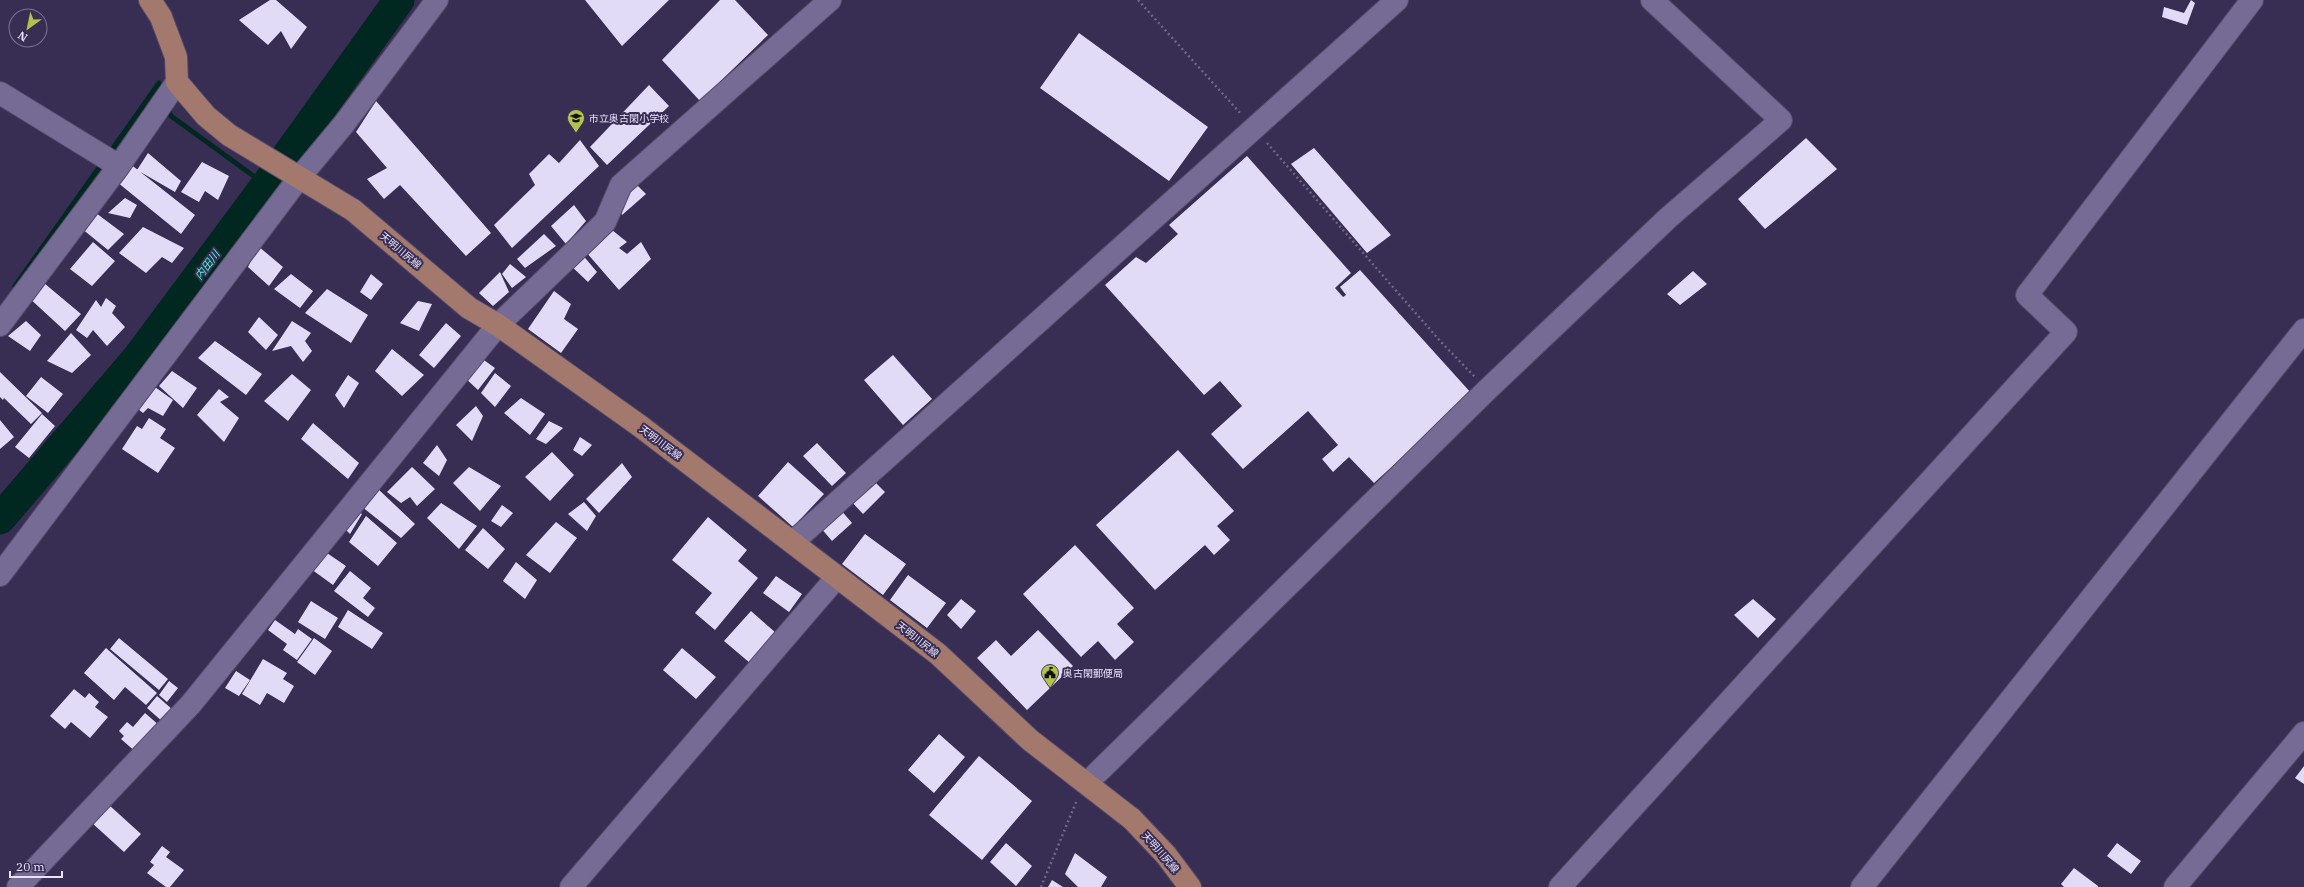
<svg xmlns="http://www.w3.org/2000/svg" width="2304" height="887" font-family="'IBM Plex Serif','Noto Sans JP',serif">
<style>
.lines{fill:none;stroke-linecap:round;stroke-linejoin:round}
.stream{stroke:#002820;stroke-width:5}
.river{stroke:#002820;stroke-width:31}
.building{fill:#e2dbf8}
.minor-casing{stroke:#544a6a;stroke-width:24}
.major-casing{stroke:#544a6a;stroke-width:24}
.path{stroke:#6f6587;stroke-width:2.5;stroke-dasharray:2 3;stroke-linecap:butt}
.minor{stroke:#766b95;stroke-width:22}
.major{stroke:#a4796d;stroke-width:22}
.labels{text-anchor:middle;stroke-width:4;stroke-linejoin:round;paint-order:stroke}
.poi-label{font-size:10px;fill:#e8e2fa;stroke:#382d53;text-anchor:start}
.street-label{font-size:10px;fill:#e8e2fa;stroke:#382d53}
.water-label{font-size:11px;font-style:italic;fill:#43f7d3;stroke:#382d53}
</style>
<rect width="100%" height="100%" fill="#382d53"/>
<g class="lines">
<!-- stream -->
<path class="stream" d="M167 107 171 116 266 185
M109 154 159 83 162 92
M15 286 103 162"/>
<!-- river -->
<path class="river" d="M0 519 139 356 266 185 399 0"/>
</g>
<!-- building -->
<path class="building" d="M270 0H276L307 27 291 49 281 31 268 45 239 20Z
M585 0H669L622 46Z
M720 0H735L768 35 700 101 662 60Z
M2191 0 2195 3 2187 25 2162 17 2164 7 2184 13Z
M1079 33 1208 127 1169 181 1040 88Z
M649 85 669 106 607 165 590 147Z
M376 101 491 233 466 256 400 185 384 199 367 179 387 168 356 132Z
M1806 138 1837 169 1765 229 1738 199Z
M580 140 599 166 512 248 494 225 535 185 529 174 549 154 559 163Z
M1314 148 1391 235 1367 253 1291 164Z
M148 153 181 181 175 192 137 170Z
M1247 156 1351 273 1335 288 1343 297 1346 295 1340 287 1360 270 1472 394 1374 483 1349 457 1333 472 1322 459 1338 445 1308 411 1243 469 1211 434 1242 406 1220 381 1204 395 1105 285 1136 257 1146 263 1178 234 1169 225Z
M202 162 229 176 218 200 205 191 199 202 181 192Z
M129 163 195 215 181 234 117 182Z
M635 183 646 194 622 215 618 200Z
M125 198 137 205 130 218 108 213Z
M574 205 586 221 566 244 551 226Z
M96 213 124 234 108 250 81 228Z
M143 227 184 248 172 263 162 257 146 273 119 253Z
M612 230 627 242 619 248 627 254 641 242 651 259 619 290 586 252Z
M544 234 556 246 525 268 517 259Z
M93 242 115 261 92 286 70 269Z
M258 246 283 267 269 286 248 267Z
M581 253 597 272 588 282 568 263Z
M510 264 526 277 512 288 502 274Z
M1693 271 1707 284 1680 305 1667 294Z
M500 272 509 292 493 306 479 293Z
M291 274 313 291 300 308 274 289Z
M371 274 383 284 371 300 360 292Z
M44 283 81 314 65 331 27 296Z
M327 289 368 315 351 343 305 313Z
M554 291 571 304 564 319 578 329 561 353 528 329Z
M106 298 116 306 112 313 125 327 107 346 93 330 87 338 76 330 96 300 101 307Z
M418 301 432 304 419 331 400 323Z
M259 317 278 335 266 350 248 332Z
M26 321 41 335 30 351 8 336Z
M292 321 311 333 305 341 312 351 303 362 291 346 272 351Z
M446 323 461 336 434 368 419 355Z
M71 333 91 355 72 373 47 361Z
M215 341 262 374 246 395 198 358Z
M392 349 424 375 402 396 375 371Z
M893 355 932 399 903 425 864 380Z
M481 358 495 368 478 390 463 376Z
M172 371 197 388 183 408 159 386Z
M0 372 42 413 31 424 4 398 3 400 0 397Z
M495 373 511 386 495 407 481 393Z
M292 374 311 390 288 421 264 401Z
M348 375 359 383 344 408 335 395Z
M41 377 63 394 48 413 26 396Z
M155 387 173 400 163 416 148 408 143 413 138 409Z
M219 389 229 397 220 402 239 418 224 442 197 415Z
M521 398 545 414 530 435 504 413Z
M476 406 483 416 472 441 456 425Z
M42 414 55 426 29 458 15 447Z
M149 418 166 429 160 438 175 448 158 473 122 449 137 426 142 429Z
M0 420 14 437 0 449Z
M549 421 563 428 546 444 536 439Z
M313 423 359 463 348 479 301 439Z
M580 437 592 445 582 456 573 450Z
M817 443 846 473 832 486 803 456Z
M437 445 447 460 439 476 423 463Z
M1178 450 1234 511 1217 526 1230 540 1214 555 1205 545 1155 590 1096 525Z
M552 452 574 475 550 501 525 477Z
M788 462 824 494 793 527 758 496Z
M622 463 632 477 599 513 586 499Z
M412 467 435 489 417 506 410 497 401 503 387 492Z
M469 467 501 486 480 511 453 483Z
M871 478 885 492 863 514 850 500Z
M377 488 415 524 401 538 361 506Z
M584 502 596 516 587 531 568 514Z
M441 503 477 526 459 549 427 518Z
M502 505 513 513 501 527 491 521Z
M356 509 362 514 350 534 342 526Z
M840 509 852 523 832 541 820 527Z
M366 516 397 543 378 566 349 542Z
M708 517 747 550 738 561 758 578 715 630 695 613 712 593 672 560Z
M556 522 577 538 550 573 526 555Z
M483 528 505 549 488 569 465 550Z
M865 534 906 564 883 595 842 564Z
M1075 545 1134 608 1117 624 1134 642 1115 660 1098 641 1081 657 1023 594Z
M324 551 346 566 333 585 311 569Z
M516 562 537 580 525 599 503 581Z
M350 571 371 588 363 598 375 608 368 617 334 591Z
M908 575 946 603 927 628 890 600Z
M776 576 802 594 789 612 763 593Z
M961 599 976 611 961 629 947 615Z
M1753 599 1776 619 1758 638 1734 615Z
M311 601 338 618 325 639 298 622Z
M348 610 383 633 372 649 338 627Z
M751 611 776 633 750 663 724 641Z
M275 620 295 634 298 629 312 639 297 660 283 650 287 644 268 630Z
M1038 630 1073 666 1027 710 977 658 996 640 1011 656Z
M119 638 168 679 159 690 110 649Z
M314 638 332 651 315 675 297 662Z
M106 648 157 693 146 705 125 687 114 700 84 673Z
M682 648 716 677 696 699 663 670Z
M263 659 287 673 283 679 294 686 284 703 267 693 260 705 242 694Z
M236 671 250 680 239 696 225 688Z
M169 681 178 688 167 702 159 695Z
M74 689 85 698 89 693 99 702 95 707 108 717 90 738 71 722 65 729 50 716Z
M157 696 173 710 163 722 147 708Z
M145 713 160 726 137 753 121 739 124 736 119 731 127 722 133 727Z
M939 734 965 757 934 793 908 770Z
M979 756 1032 801 982 860 929 815Z
M2304 766V784L2295 778Z
M109 805 141 834 124 852 92 823Z
M1006 843 1032 866 1016 886 990 862Z
M2117 843 2141 861 2131 874 2107 856Z
M162 846 170 852 166 857 184 870 170 887H166L147 873 154 865 150 862Z
M1075 853 1107 877 1101 887H1078L1065 874Z
M2074 868 2098 886V887H2064L2061 884Z
M1052 880 1063 887H1048Z"/>
<g class="lines">
<defs>
<path id="minor" d="M0 93 119 166
M0 325 119 166 177 82
M793 542 1397 0
M0 575 299 178 344 124 437 0
M1087 783 1487 390 1668 218 1781 120 1652 0
M18 887 191 704 498 325 605 222 621 185 830 0
M571 887 837 577
M1560 887 2066 332 2027 295 2252 0
M1862 887 2304 330
M2175 887 2304 733"/>
<path id="major" d="M150 0 161 17 176 57 177 82 206 116 229 135 353 210 469 308 498 325 640 426 938 654 1030 740 1132 819 1166 855 1190 887"/>
</defs>
<!-- minor casing -->
<use href="#minor" class="minor-casing"/>
<!-- major casing -->
<use href="#major" class="major-casing"/>
<!-- path -->
<path class="path" d="M1138 0 1241 114
M1267 143 1441 342 1475 377
M1041 887 1077 800"/>
<!-- minor -->
<use href="#minor" class="minor"/>
<!-- major -->
<use href="#major" class="major"/>
</g>
<!-- icons -->
<defs>
<symbol id="school-pin" viewBox="-11 -11 22 30"><path d="M0 17L-7.5 6A9.5 9.5 0 1 1 7.5 6Z" fill="#b3c24b" stroke="#382d53"/><path d="M0-5L7-2L0 1L-7-2ZM-4 1L0 2.5L4 1V4Q0 6-4 4Z" fill="#111"/></symbol>
<symbol id="civic-pin" viewBox="-11 -11 22 30"><path d="M0 17L-7.5 6A9.5 9.5 0 1 1 7.5 6Z" fill="#b3c24b" stroke="#382d53"/><path d="M-.6-6.5H3V-4.5H.6V-3L4-1V1h2V6H-6V1h2V-1L-.6-3ZM-1.2 2.5V6h2.4V2.5Z" fill="#111"/></symbol>
</defs>
<g fill-rule="evenodd">
<use href="#school-pin" x="566" y="108" width="20" height="27"/>
<use href="#civic-pin" x="1040" y="663" width="20" height="27"/>
</g>
<g class="labels">
<!-- poi labels -->
<g class="poi-label">
<text x="589" y="122">市立奥古閑小学校</text>
<text x="1063" y="677">奥古閑郵便局</text>
</g>
<!-- street labels -->
<g class="street-label">
<text transform="translate(401 250) rotate(40)" y="4">天明川尻線</text>
<text transform="translate(661 442) rotate(37)" y="4">天明川尻線</text>
<text transform="translate(918 639) rotate(38)" y="4">天明川尻線</text>
<text transform="translate(1161 852) rotate(49)" y="4">天明川尻線</text>
</g>
<!-- water labels -->
<g class="water-label">
<text transform="translate(207 265) rotate(-53)" y="4">内田川</text>
</g>
</g>
<!-- north arrow -->
<g transform="translate(28 28) rotate(213)"><circle r="19" fill="#382d53" stroke="#7e7596"/>
<path d="M0-3L7 15L0 10L-7 15Z" fill="#b3c24b"/>
<text y="-6" font-size="11" font-weight="bold" text-anchor="middle" fill="#e8e2fa">N</text>
</g>
<!-- scale -->
<path d="M10 871v6h52v-6" fill="none" stroke="#e8e2fa" stroke-width="2"/>
<text x="16" y="871" font-size="12" fill="#e8e2fa" stroke="#382d53" stroke-width="3" paint-order="stroke">20 m</text>
</svg>
